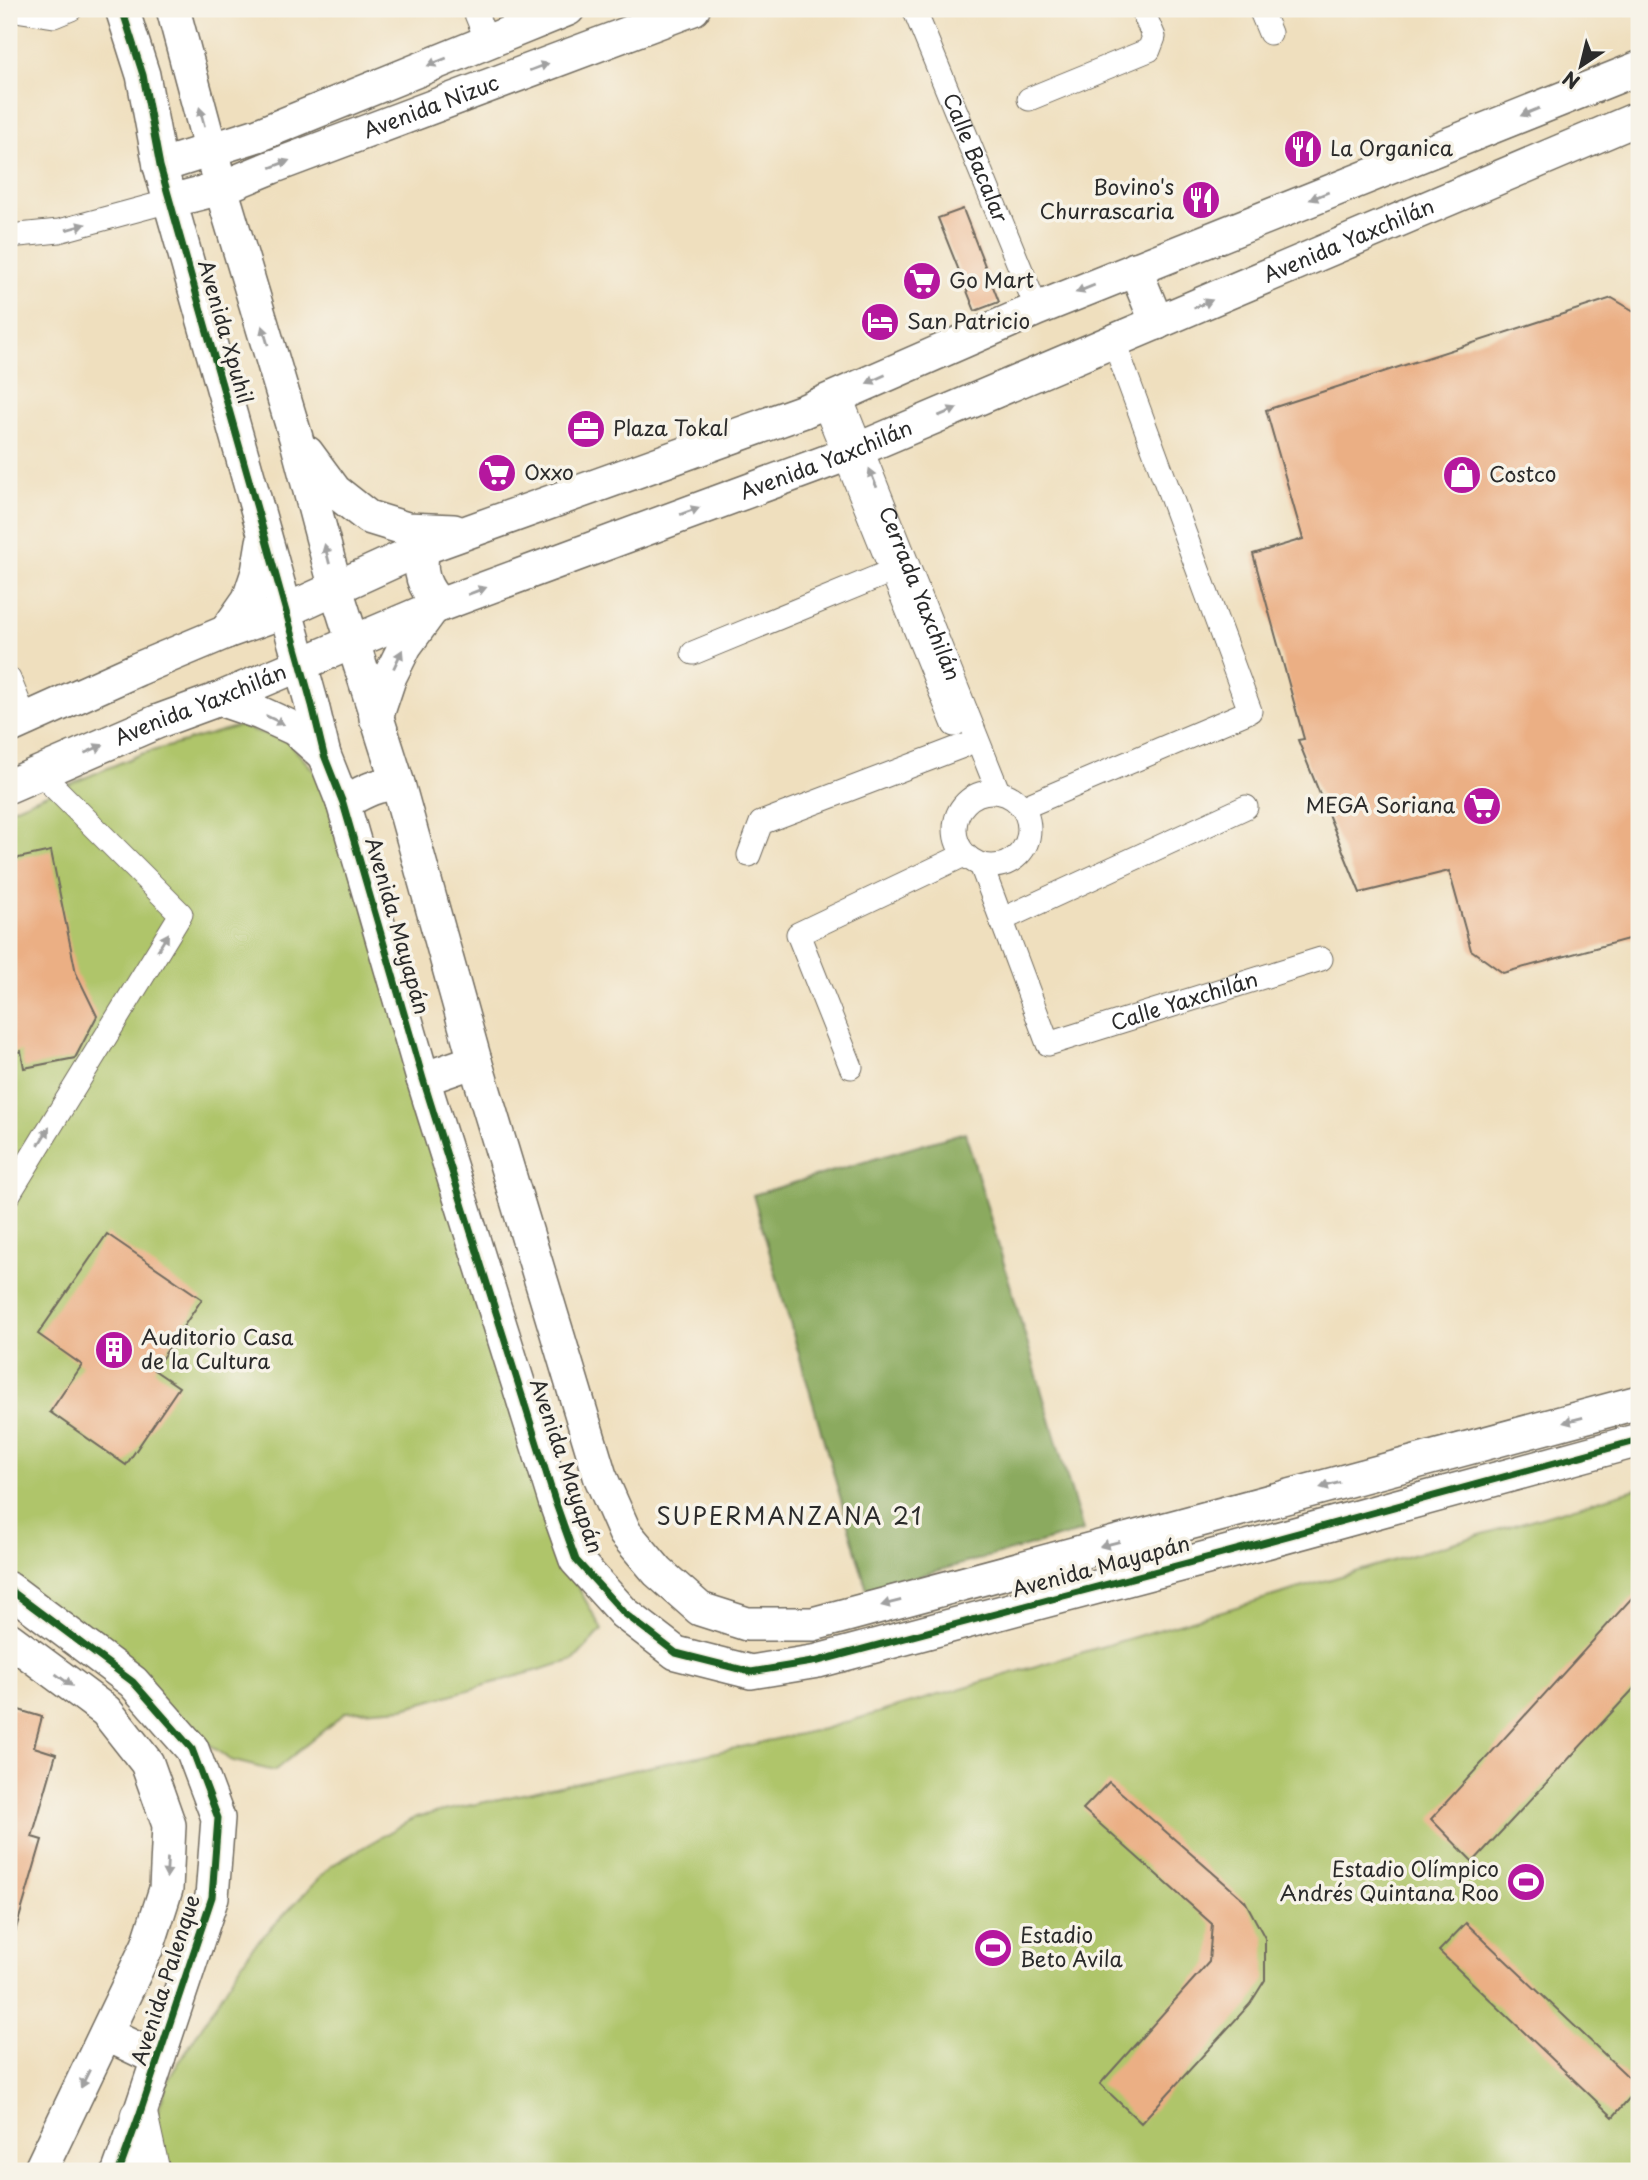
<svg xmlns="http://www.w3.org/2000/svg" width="1648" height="2180" font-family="'Playpen Sans',sans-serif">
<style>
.green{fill:#afc56a;stroke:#6d784a;stroke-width:2}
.forest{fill:#8baa5e;stroke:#5b6a44;stroke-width:2}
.building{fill:#ebaf84}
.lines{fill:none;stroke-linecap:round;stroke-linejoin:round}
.street-casing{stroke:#706a5e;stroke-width:25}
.secondary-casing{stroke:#706a5e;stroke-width:36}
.primary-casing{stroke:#706a5e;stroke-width:39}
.street{stroke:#fff;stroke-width:23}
.secondary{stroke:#fff;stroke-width:33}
.primary{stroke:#fff;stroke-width:37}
.cycleway-casing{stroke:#f7f3e8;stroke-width:11}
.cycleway{stroke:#1b5e20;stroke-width:7}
.oneway{fill:#a0a0a0}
.labels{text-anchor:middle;stroke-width:7;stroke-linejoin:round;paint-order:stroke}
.street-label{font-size:21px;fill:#2b2b2b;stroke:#f7f3e8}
.poi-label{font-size:21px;fill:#2b2b2b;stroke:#f7f3e8;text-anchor:start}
.neighbourhood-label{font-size:23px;letter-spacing:2px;fill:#2b2b2b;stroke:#f7f3e8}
</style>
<rect width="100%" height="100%" fill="#f7f3e8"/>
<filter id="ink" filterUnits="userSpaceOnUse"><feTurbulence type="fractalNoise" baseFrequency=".0143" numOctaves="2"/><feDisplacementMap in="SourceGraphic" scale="14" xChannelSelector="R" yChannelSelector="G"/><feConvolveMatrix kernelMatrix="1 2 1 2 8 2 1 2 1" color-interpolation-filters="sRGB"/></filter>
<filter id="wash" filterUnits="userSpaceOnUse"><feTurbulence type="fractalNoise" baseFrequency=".00686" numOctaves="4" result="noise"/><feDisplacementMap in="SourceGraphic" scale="28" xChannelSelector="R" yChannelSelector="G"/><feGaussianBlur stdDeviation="1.57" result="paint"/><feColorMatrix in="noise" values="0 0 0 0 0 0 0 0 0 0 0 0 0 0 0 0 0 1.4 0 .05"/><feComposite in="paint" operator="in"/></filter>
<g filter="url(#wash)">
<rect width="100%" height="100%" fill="#efdfbe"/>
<!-- green -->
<path class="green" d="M239 726 287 741 329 787 535 1493 552 1540 602 1630 574 1660 404 1708 346 1712 274 1771 230 1760 9 1592V810L141 754 185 742 189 739 190 740Z
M1639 1488V2171H137L169 2078 251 1949 331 1866 416 1817 823 1729Z"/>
<!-- forest -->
<path class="forest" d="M965 1132 1083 1531 867 1590 753 1195Z"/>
<g id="blocks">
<!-- building -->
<path class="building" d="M963 209 999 302 975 311 938 218Z
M1612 298 1639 314V936L1503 973 1471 950 1449 871 1360 893 1298 740 1304 739 1253 554 1303 539 1266 410Z
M51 851 76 973 97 1016 75 1058 24 1068 21 1051 9 1054V860Z
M107 1234 202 1299 154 1370 179 1387 126 1465 50 1412 82 1365 38 1334Z
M1639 1590V1683L1473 1862 1431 1819Z
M9 1707 42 1717 34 1747 56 1754 32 1837 42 1840 13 1939 9 1938Z
M1109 1782 1245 1901 1265 1938V1980L1250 2004 1141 2123 1100 2084 1209 1962 1212 1924 1083 1809Z
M1466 1923 1639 2087 1613 2117 1439 1951Z"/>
</g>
</g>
<g filter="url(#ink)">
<use href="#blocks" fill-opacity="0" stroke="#706a5e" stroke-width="2"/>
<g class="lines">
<defs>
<g id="street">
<path d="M9 9 54 16 71 9"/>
<path d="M474 9 487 41"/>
<path id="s1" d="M914 9 1037 309"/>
<path d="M1260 9 1270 33"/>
<path d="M1029 99 1149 50 1154 37 1142 9"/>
<path d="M9 236 59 231 170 201"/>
<path id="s2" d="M840 395 998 791"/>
<path d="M823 402 954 725"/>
<path d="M693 653 892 571"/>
<path d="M9 679 26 720"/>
<circle cx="992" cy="829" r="37"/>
<path d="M1024 807 1250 711 1114 342"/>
<path d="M749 855 761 823 963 746"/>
<path id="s3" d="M981 865 1048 1044 1321 959"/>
<path d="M1001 920 1246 807"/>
<path d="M851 1067 798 934 964 855"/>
<path d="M9 1194 181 914 40 773"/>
</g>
<g id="secondary">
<path d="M122 9 143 75 160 166 264 533 312 705 324 755 343 803 423 1079 555 1501 576 1560 624 1613 676 1653 751 1672 818 1661 1229 1552 1639 1440"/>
<path d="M173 9 221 188 296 438 336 589 398 784 475 1061 600 1476 625 1533 658 1572 700 1609 747 1624H813L1639 1402"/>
<path d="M160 166 258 135 568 9"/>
<path id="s4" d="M170 201 221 188 272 167 693 9"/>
<path d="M1135 269 1157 323"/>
<path d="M307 453 335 491 368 517 407 529 454 531"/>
<path d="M423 548C418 572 423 587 440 605"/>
<path d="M226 632 249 599 258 572 263 542"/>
<path d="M219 699 260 713 295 729 324 755"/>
<path d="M376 718 390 676 405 646 432 609"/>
<path d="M9 727 138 669 226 632 285 611 423 548 804 411 1037 309 1639 68"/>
<path id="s5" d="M9 786 159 721 219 699 440 605 845 455 1639 118"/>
<path d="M343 803C361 793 377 783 398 784"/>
<path d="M423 1079 475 1061"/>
<path d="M9 1589 133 1682 192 1749 218 1818 212 1897 139 2116 119 2171"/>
<path d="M9 1639 106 1711 147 1763 169 1825 166 1889 148 1945 40 2171"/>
<path d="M106 2034 158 2059"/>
</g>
<path id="primary" d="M139 2116 151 2171"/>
</defs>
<!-- street casing -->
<use href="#street" class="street-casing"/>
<!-- secondary casing -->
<use href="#secondary" class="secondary-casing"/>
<!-- primary casing -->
<use href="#primary" class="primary-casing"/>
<!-- street -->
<use href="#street" class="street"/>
<!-- secondary -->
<use href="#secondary" class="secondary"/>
<!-- primary -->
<use href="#primary" class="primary"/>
<defs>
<path id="cycleway" d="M122 9 143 75 160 166 264 533 312 705 324 755 343 803 423 1079 555 1501 576 1560 624 1613 676 1653 751 1672 818 1661 1229 1552 1639 1440
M9 1589 133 1682 192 1749 218 1818 212 1897 139 2116 119 2171"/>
</defs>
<!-- cycleway casing -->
<use href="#cycleway" class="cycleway-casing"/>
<!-- cycleway -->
<use href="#cycleway" class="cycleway"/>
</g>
<!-- one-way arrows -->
<defs><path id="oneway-solid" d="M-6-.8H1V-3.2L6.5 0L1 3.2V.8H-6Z" transform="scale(1.75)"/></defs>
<g class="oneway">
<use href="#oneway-solid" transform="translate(437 62) rotate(158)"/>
<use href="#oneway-solid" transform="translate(539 67) rotate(-21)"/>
<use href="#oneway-solid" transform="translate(1530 112) rotate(158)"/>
<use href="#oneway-solid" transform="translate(202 117) rotate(-105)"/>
<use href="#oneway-solid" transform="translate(280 164) rotate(-21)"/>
<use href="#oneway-solid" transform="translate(1319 196) rotate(158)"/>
<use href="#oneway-solid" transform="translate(76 227) rotate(-16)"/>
<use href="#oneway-solid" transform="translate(1085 289) rotate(158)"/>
<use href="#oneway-solid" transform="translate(1203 304) rotate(-23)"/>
<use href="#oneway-solid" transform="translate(265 335) rotate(-107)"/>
<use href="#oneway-solid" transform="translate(876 379) rotate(156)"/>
<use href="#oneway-solid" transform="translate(948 412) rotate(-23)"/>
<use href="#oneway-solid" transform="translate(873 478) rotate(-112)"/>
<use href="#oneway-solid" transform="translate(690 511) rotate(-20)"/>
<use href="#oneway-solid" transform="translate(327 554) rotate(-104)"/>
<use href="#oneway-solid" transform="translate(477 591) rotate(-21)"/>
<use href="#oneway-solid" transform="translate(398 659) rotate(-65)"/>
<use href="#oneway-solid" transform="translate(275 720) rotate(26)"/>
<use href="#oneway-solid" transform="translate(94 749) rotate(-24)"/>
<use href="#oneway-solid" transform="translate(163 942) rotate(-58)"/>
<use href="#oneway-solid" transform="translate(44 1136) rotate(-58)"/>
<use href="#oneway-solid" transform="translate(1573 1420) rotate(165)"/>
<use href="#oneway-solid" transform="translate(1330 1485) rotate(165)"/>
<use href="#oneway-solid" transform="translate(1110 1544) rotate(165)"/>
<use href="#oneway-solid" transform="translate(891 1603) rotate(165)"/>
<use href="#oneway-solid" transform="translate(64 1680) rotate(36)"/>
<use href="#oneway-solid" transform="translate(167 1868) rotate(93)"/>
<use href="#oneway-solid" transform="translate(85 2079) rotate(116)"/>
</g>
</g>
<!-- icons -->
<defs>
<symbol id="restaurant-disc" viewBox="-11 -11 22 22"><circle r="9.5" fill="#b5179e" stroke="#f7f3e8"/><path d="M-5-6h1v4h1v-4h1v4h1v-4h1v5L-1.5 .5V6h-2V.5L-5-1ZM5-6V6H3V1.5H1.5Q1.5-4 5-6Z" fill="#fff"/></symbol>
<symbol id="supermarket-disc" viewBox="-11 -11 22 22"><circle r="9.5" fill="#b5179e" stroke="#f7f3e8"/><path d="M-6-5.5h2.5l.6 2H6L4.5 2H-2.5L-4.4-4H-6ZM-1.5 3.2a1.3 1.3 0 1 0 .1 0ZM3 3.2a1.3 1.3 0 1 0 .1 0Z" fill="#fff"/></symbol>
<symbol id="hotel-disc" viewBox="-11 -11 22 22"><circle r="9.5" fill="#b5179e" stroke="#f7f3e8"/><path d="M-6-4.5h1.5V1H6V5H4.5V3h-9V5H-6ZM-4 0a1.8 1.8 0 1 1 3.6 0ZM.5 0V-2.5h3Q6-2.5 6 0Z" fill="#fff"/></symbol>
<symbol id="office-disc" viewBox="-11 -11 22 22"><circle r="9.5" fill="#b5179e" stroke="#f7f3e8"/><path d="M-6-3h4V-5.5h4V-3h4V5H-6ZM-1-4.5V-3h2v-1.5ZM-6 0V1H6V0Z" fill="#fff"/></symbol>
<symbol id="shop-disc" viewBox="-11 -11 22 22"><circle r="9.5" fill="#b5179e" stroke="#f7f3e8"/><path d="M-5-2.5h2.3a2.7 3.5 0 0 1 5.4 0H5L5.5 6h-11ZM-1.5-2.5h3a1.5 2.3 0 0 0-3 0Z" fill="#fff"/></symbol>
<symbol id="building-disc" viewBox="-11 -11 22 22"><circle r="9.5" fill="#b5179e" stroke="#f7f3e8"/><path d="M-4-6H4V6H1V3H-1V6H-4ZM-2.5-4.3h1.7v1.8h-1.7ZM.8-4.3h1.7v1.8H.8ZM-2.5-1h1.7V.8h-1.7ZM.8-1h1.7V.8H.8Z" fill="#fff"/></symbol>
<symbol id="stadium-disc" viewBox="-11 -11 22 22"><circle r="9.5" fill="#b5179e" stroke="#f7f3e8"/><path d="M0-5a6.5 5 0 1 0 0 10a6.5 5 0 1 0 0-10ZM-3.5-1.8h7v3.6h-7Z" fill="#fff"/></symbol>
</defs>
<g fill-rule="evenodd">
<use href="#restaurant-disc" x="1281" y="127" width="44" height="44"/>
<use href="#restaurant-disc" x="1179" y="178" width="44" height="44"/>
<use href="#supermarket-disc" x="900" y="259" width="44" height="44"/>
<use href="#hotel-disc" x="858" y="300" width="44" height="44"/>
<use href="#office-disc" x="564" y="407" width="44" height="44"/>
<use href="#supermarket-disc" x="475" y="451" width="44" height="44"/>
<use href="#shop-disc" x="1440" y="453" width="44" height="44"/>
<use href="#supermarket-disc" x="1460" y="784" width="44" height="44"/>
<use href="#building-disc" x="92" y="1328" width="44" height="44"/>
<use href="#stadium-disc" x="1504" y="1860" width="44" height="44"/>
<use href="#stadium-disc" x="971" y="1926" width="44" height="44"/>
</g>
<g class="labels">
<!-- street labels -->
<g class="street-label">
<text dy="7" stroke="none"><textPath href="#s4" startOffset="278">Avenida Nizuc</textPath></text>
<text dy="7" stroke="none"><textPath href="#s1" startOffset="161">Calle Bacalar</textPath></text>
<text dy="7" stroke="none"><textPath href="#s5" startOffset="1447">Avenida Yaxchilán</textPath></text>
<text transform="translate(225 332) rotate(74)" y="7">Avenida Xpuhil</text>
<text dy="7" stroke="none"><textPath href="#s5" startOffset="880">Avenida Yaxchilán</textPath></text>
<text dy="7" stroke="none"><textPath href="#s2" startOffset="214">Cerrada Yaxchilán</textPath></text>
<text dy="7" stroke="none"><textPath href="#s5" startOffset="208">Avenida Yaxchilán</textPath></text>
<text transform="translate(397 926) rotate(74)" y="7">Avenida Mayapán</text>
<text dy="7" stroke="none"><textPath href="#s3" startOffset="334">Calle Yaxchilán</textPath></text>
<text transform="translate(566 1466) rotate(71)" y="7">Avenida Mayapán</text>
<text transform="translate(1101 1567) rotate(-15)" y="7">Avenida Mayapán</text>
<text transform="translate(166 1980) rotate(-72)" y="7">Avenida Palenque</text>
</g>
<!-- poi labels -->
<g class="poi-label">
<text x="1330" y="156">La Organica</text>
<text x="1174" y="195" text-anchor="end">Bovino's<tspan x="1174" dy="24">Churrascaria</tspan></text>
<text x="949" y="288">Go Mart</text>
<text x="907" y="329">San Patricio</text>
<text x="613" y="436">Plaza Tokal</text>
<text x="524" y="480">Oxxo</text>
<text x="1489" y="482">Costco</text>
<text x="1455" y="813" text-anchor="end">MEGA Soriana</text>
<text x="141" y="1345">Auditorio Casa<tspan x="141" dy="24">de la Cultura</tspan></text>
<text x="1499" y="1877" text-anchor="end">Estadio Olímpico<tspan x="1499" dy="24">Andrés Quintana Roo</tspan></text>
<text x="1020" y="1943">Estadio<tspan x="1020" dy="24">Beto Avila</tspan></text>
</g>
<!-- neighbourhood labels -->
<g class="neighbourhood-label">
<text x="790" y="1525">SUPERMANZANA 21</text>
</g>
</g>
<!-- margin -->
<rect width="1648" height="2180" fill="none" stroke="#f7f3e8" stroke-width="35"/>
<!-- north arrow -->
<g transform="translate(1581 66) rotate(215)" stroke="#f7f3e8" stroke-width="5" paint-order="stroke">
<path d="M0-5L12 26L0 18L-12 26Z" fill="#2b2b2b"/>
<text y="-10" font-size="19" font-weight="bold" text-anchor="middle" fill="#2b2b2b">N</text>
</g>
</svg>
